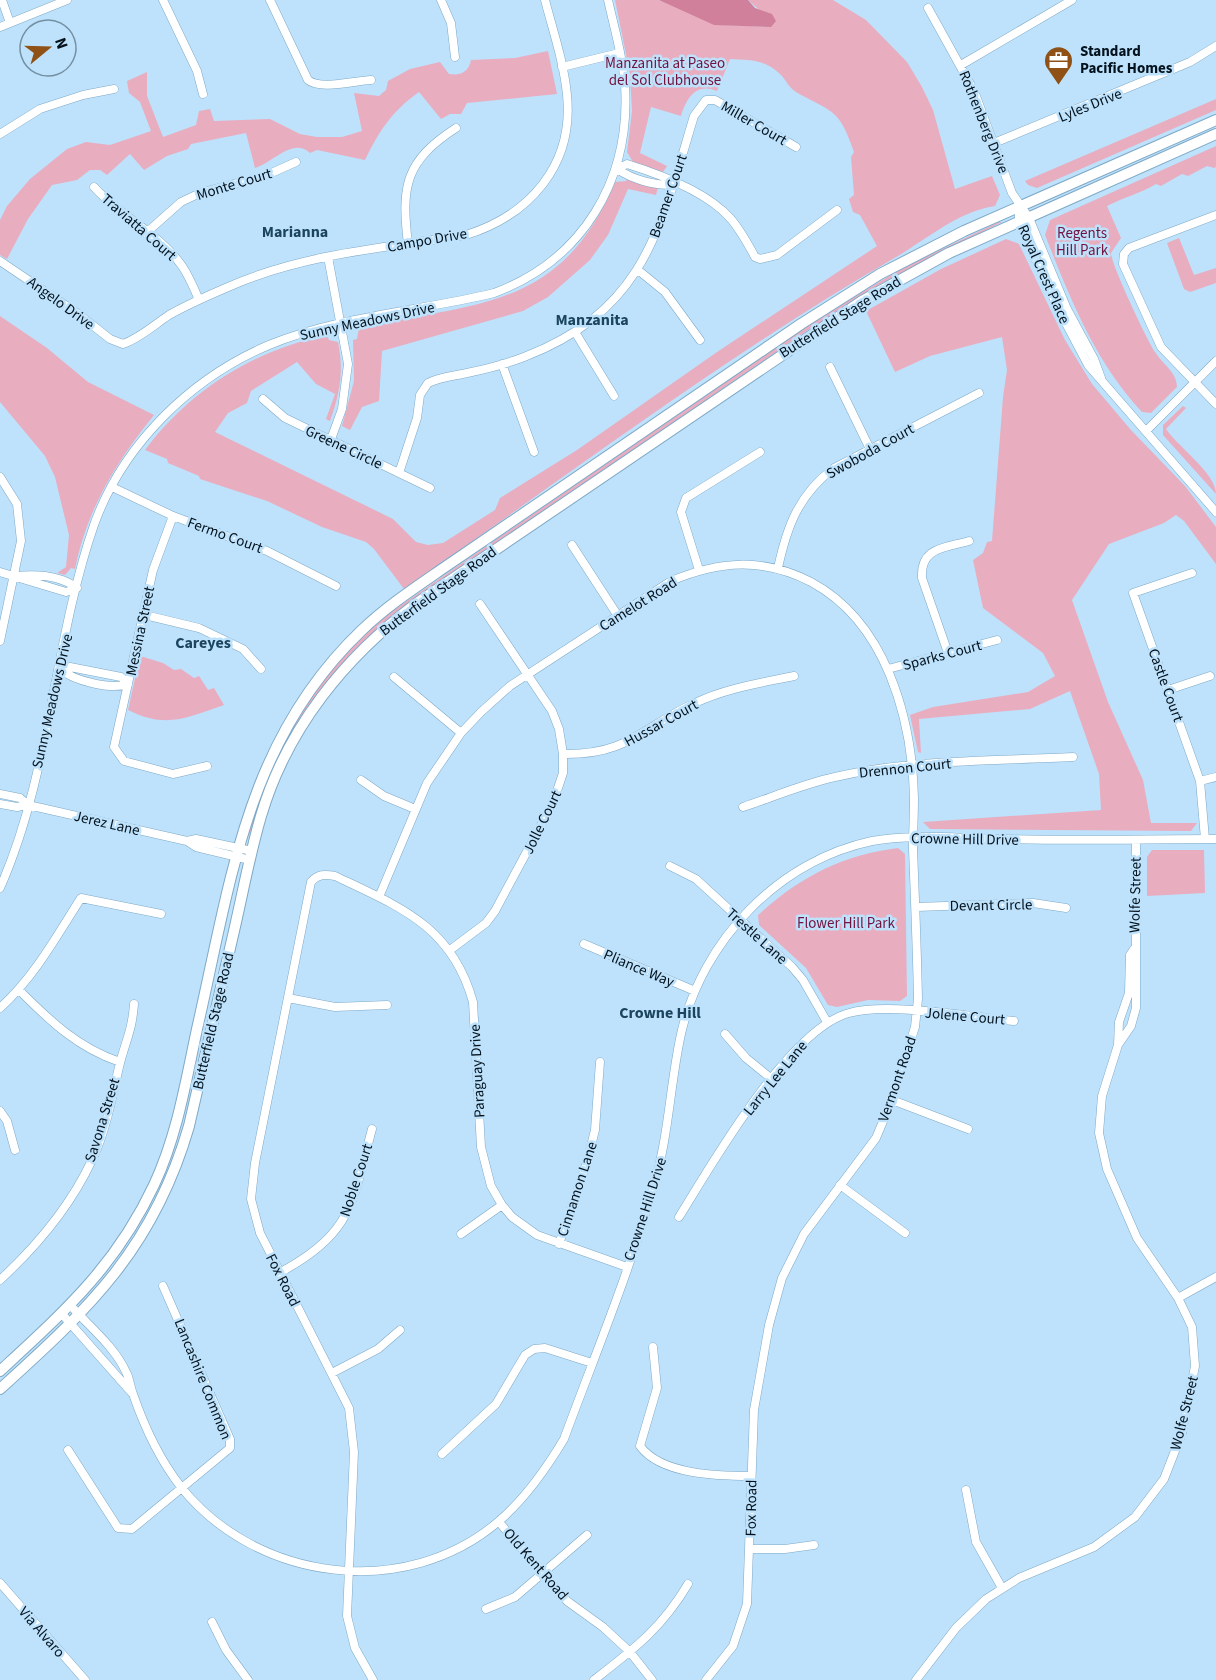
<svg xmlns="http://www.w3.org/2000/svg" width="1216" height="1680" font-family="'Source Sans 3',sans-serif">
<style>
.green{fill:#e9adc0}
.forest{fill:#d0809b}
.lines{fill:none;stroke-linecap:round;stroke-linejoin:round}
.minor-casing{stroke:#7ea9c7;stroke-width:9}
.major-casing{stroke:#7ea9c7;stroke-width:12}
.minor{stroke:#fff;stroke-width:8}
.major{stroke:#fff;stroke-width:10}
.labels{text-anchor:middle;stroke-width:5;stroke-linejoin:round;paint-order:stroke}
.poi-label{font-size:15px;font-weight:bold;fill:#03121d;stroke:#bee2fb;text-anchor:start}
.park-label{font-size:15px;fill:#72123e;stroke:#bee2fb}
.street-label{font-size:15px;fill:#03121d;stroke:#bee2fb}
.neighbourhood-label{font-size:16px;font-weight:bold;fill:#1b455e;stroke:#bee2fb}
</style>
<rect width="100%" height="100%" fill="#bee2fb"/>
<!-- green -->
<path class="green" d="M615 0H659L725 25 770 27 763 13 748 0H833L866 20 907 62 922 87 933 110 955 189 992 176 1000 195 995 206C956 212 925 241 891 260 722 358 565 478 404 589L374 549 366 542 322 527 267 501 200 479 199 476 168 463 167 459 145 450C190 390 254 350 327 335L329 340 338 342C344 371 340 393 330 421L326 419 335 394 316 384 297 362 251 391 247 403 228 413 215 432 393 519 416 542 428 545 443 543 495 510 500 498 577 450 717 352 877 246 860 215 853 212 849 199 854 195 851 157 854 152C839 108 833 113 796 92 789 88 786 80 781 75 765 59 750 60 730 59L717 91C696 82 686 99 681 116L651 107 640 153 667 166 663 172 633 162 627 152 632 111 630 74Z
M548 51 557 94 467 103 461 114H450L441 119 419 92C393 110 379 131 365 160L317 150 310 153C293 137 274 162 255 168L246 133 191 144 188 149 167 156 144 170 130 154 107 175 100 170H90L77 180 52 185 28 219 7 259 0 255V220L7 206 30 179 67 149 86 142 110 145 151 131 140 102 129 93 127 81 147 72V96L163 137 196 125 199 111 210 109 214 121 270 119 300 134 317 137H342L362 131 354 93 379 96 386 90 388 81 410 69 440 62 449 74C460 76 469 72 471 60L515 58Z
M1216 99V110L1037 188 1028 185 1025 181Z
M1216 146V167L1214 168 1207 166 1188 176 1182 174 1161 186 1156 184C1139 194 1124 197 1107 206L1121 238 1111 253C1111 264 1147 340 1155 352 1163 365 1177 372 1177 387L1151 413 1142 412C1095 362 1070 298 1045 235L1050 220Z
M628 178 658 187 656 195 628 189 608 235 590 260 548 297 523 311 382 351 379 401 362 407 350 430 342 426 354 381 353 340 357 339 359 328C476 302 561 311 615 182L626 181Z
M999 222H1002L884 282 808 330 680 418 349 657 319 693 246 841C255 786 291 721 324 676 342 652 368 631 391 612L806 326 904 267Z
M1179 238 1194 275 1216 268V283L1190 292 1184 289 1167 243Z
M1006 239 1019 244 1065 340 1092 384 1131 430 1185 486 1216 527V564L1184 521 1176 515 1164 523 1109 544 1072 600 1108 702 1143 780 1151 823H1197L1191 831 930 829 923 822 1101 810 1099 774 1070 691 1030 709 919 719 921 753 918 752 910 715 933 707 1028 692 1055 676 1043 653 983 608 973 560 983 553 987 542 992 541 1003 397 1007 370 1002 337 930 356 895 372 866 311 941 269Z
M0 316 47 348 88 382 154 415C116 462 87 509 75 569L71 568 65 575 57 573 66 567 69 535 55 477 45 456 0 402Z
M1183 406 1186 408 1166 429C1178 447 1216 473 1216 494L1163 435V425Z
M140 656 163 663 174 670 181 669 194 678 199 676 208 690 214 688 224 705C186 718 166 729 128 710Z
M898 848 905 854 907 996 900 1001 868 1000 837 1007 828 1005 806 968 759 925 758 915C800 877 842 855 898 848Z
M1152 850H1204L1205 893 1147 896V857Z"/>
<!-- forest -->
<path class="forest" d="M659 0H748L755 8 772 14 776 21 771 27 714 25Z"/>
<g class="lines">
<defs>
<path id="minor" d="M2 0 10 23
M163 0 197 71 203 94
M270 0 308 80C320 90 353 81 371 80
M441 0 451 23 455 57
M928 8 974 91 1012 193 1029 218 1067 309 1094 359 1101 378
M0 27 67 0
M961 65 1072 0
M562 67 619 53
M0 134 40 109 83 95 114 89
M994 143 1190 62 1216 46
M617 169 627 164C659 174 707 192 730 218 740 229 748 244 755 257L760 259 777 255 837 210
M617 169C632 179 656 187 675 184
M94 187C120 216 160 234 182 266 189 276 194 288 199 300
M1019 207V222L1023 232 1062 316 1088 365 1216 512
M1216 215 1129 248 1124 254 1123 264 1161 347 1216 404
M146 233 181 202 200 193 267 175 296 162
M408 244C401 186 405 161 456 128
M328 257 348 364 342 409 330 442
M0 261 77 313 110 339 123 344C140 338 154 325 169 315 192 302 216 292 240 282 311 253 391 247 466 235 530 215 574 165 567 95 564 63 553 31 545 0
M638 270 665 292 700 340
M575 332 614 396
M502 364 534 452
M830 367 870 449
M263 399 285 418 430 488
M1146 431 1216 361
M399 473 417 418 420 395 428 383C440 377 454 376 467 373 486 369 506 364 524 357 646 310 660 228 694 116L706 100H715L796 147
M0 477 17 504 21 541 0 641
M112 487 173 516 267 551 336 586
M173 516 153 570 114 747 124 761 173 774 207 766
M572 545 618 616
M778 568C787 526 799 494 834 468L979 393
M699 570 681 512 686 498 760 452
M0 572 66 592 77 588
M1192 573 1133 593 1200 781 1205 839
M16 576C36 574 60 575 77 588
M145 615 199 628 243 649 261 669
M948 653 922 578C920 547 945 548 969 541
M70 667 121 677 128 684C111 690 74 681 60 669Z
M888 669 997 640
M394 677 461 733
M1168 690 1210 676
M563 754C629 755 642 727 695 703 726 688 761 683 794 676
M361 780 384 796 415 809
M1200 781 1216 777
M0 794 20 798 28 805 187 841 196 847 250 860
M0 804 17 807 28 805
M743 807C773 797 803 784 835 777 911 759 994 761 1073 757
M187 841 196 839 252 851
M670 866 696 879 792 967 803 980 827 1022
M0 888C51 773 53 643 94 525 123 444 191 378 269 345 340 316 420 311 494 293 583 260 631 180 625 85 623 57 614 27 608 0
M379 897 427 783 461 733 481 712 510 686 671 581C719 561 763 557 811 582 886 622 912 718 914 798 914 815 913 832 913 849 915 899 917 949 918 999L915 1027 892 1100 876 1138 804 1234 782 1278 769 1325 754 1410 747 1604 733 1646 706 1680
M916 907 1033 903 1066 908
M584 944 695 991
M450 950 486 923 495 911 553 803 563 773V754L559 729 552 711 480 604
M19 990C50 1021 78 1048 120 1062
M288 998 335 1007 387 1005
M0 1008C35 976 56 937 81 898L161 914
M725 1034 746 1058 773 1080
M1118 1045 1131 1026 1136 1008V840
M892 1100 968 1129
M0 1111 7 1121 15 1150
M840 1185 905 1233
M679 1217C712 1164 789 1029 849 1013 888 1002 971 1017 1014 1021
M461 1234 502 1205
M559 1244 587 1162 595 1130 600 1062
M279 1273C353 1234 352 1203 372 1129
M0 1280C38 1245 70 1207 92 1160 106 1131 112 1097 119 1067 125 1042 132 1032 134 1004
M1178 1298 1216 1277
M71 1306C89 1326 115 1347 126 1372 130 1379 130 1387 133 1394 144 1426 160 1460 181 1487 257 1582 406 1601 499 1521 526 1498 546 1469 564 1439 595 1355 630 1271 654 1185 669 1135 670 1084 681 1034 702 941 778 861 872 841 914 833 961 839 1004 839 1075 841 1145 839 1216 839
M62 1314 132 1393
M653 1347 657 1388 640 1446C661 1475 719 1476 751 1476
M332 1373 378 1349 400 1330
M68 1450 118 1528 132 1529 230 1448V1439L163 1286
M442 1454 496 1404 525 1355 534 1349 545 1348 592 1363
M966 1490 976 1542 1002 1588
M499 1522 567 1601 603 1627 630 1652 652 1680
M750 1549H785L814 1545
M0 1583 85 1680
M486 1609 515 1597 587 1535
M212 1622 226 1650 248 1680
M373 1680 355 1648 347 1616 354 1452 349 1408 260 1233 251 1199 255 1163 311 882C318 874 325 874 335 876 400 907 452 926 473 1002L481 1147 491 1186 502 1205 512 1217 537 1235 627 1267
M594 1680C634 1649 662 1628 688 1584
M916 1680 956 1628 986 1599 1019 1578 1094 1547 1135 1517 1164 1479 1182 1433 1195 1366 1192 1327 1178 1298 1137 1238 1107 1169 1099 1133 1102 1096 1118 1045 1119 1022 1129 993 1130 955 1134 949"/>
<path id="major" d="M0 1371C65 1311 116 1266 154 1185 177 1136 186 1081 197 1029 231 881 246 740 362 630 387 606 416 587 445 567L801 324 880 274 964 231 1216 120
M0 1389C91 1307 154 1247 189 1126 204 1061 219 996 234 931 243 892 250 853 261 816 287 728 345 657 417 603L862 301 949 253 1216 134"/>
</defs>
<!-- minor casing -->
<use href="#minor" class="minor-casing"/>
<!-- major casing -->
<use href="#major" class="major-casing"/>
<!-- minor -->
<use href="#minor" class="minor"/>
<!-- major -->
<use href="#major" class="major"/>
</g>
<!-- icons -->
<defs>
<symbol id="office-pin" viewBox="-11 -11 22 30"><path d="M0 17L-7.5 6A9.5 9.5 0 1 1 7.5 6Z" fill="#8f5115" stroke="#bee2fb"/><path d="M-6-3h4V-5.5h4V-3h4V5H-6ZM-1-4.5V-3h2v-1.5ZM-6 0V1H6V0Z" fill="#fff"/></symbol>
</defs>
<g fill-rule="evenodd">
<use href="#office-pin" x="1042" y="44" width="33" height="45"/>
</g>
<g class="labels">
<!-- poi labels -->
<g class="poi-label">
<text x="1080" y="56">Standard<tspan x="1080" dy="17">Pacific Homes</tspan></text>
</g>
<!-- park labels -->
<g class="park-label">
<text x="665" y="68">Manzanita at Paseo<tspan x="665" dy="17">del Sol Clubhouse</tspan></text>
<text x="1082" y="238">Regents<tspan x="1082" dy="17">Hill Park</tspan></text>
<text x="846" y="928">Flower Hill Park</text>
</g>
<!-- street labels -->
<g class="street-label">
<text transform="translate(1090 105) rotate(-22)" y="5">Lyles Drive</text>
<text transform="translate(984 122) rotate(68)" y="5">Rothenberg Drive</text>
<text transform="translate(754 123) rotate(30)" y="5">Miller Court</text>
<text transform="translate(234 184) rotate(-17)" y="5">Monte Court</text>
<text transform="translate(668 196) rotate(-71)" y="5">Beamer Court</text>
<text transform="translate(139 227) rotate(41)" y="5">Traviatta Court</text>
<text transform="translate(427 240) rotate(-10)" y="5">Campo Drive</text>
<text transform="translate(1044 274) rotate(66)" y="5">Royal Crest Place</text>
<text transform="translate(61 303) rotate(36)" y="5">Angelo Drive</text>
<text transform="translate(840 317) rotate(-32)" y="5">Butterfield Stage Road</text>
<text transform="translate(367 321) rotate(-12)" y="5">Sunny Meadows Drive</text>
<text transform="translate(344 447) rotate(25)" y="5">Greene Circle</text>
<text transform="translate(870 451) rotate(-29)" y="5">Swoboda Court</text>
<text transform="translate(225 535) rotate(20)" y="5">Fermo Court</text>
<text transform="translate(438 591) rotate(-36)" y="5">Butterfield Stage Road</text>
<text transform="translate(638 604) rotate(-32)" y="5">Camelot Road</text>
<text transform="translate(140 631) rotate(-78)" y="5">Messina Street</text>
<text transform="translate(942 655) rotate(-15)" y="5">Sparks Court</text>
<text transform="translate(1166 685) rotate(70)" y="5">Castle Court</text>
<text transform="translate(52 701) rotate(-77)" y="5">Sunny Meadows Drive</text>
<text transform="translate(661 723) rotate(-29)" y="5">Hussar Court</text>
<text transform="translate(905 768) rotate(-6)" y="5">Drennon Court</text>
<text transform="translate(542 822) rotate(-64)" y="5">Jolle Court</text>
<text transform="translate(107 823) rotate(13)" y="5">Jerez Lane</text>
<text transform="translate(965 839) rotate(1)" y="5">Crowne Hill Drive</text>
<text transform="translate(1135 895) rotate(-89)" y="5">Wolfe Street</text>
<text transform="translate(991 905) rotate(-1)" y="5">Devant Circle</text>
<text transform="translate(757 936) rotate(42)" y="5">Trestle Lane</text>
<text transform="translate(639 968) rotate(23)" y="5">Pliance Way</text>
<text transform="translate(965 1016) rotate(5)" y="5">Jolene Court</text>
<text transform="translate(213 1021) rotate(-77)" y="5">Butterfield Stage Road</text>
<text transform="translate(477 1071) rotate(-93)" y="5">Paraguay Drive</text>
<text transform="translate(775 1078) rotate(-51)" y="5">Larry Lee Lane</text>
<text transform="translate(897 1079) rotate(-71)" y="5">Vermont Road</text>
<text transform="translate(102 1120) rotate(-73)" y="5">Savona Street</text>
<text transform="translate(356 1180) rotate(-72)" y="5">Noble Court</text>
<text transform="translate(577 1189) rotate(-72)" y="5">Cinnamon Lane</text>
<text transform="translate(645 1209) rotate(-72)" y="5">Crowne Hill Drive</text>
<text transform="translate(283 1280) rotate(63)" y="5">Fox Road</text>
<text transform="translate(203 1379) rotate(68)" y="5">Lancashire Common</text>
<text transform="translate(1184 1413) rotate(-76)" y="5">Wolfe Street</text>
<text transform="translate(751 1508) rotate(-89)" y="5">Fox Road</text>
<text transform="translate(536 1564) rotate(49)" y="5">Old Kent Road</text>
<text transform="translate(42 1632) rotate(49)" y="5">Via Alvaro</text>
</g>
<!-- neighbourhood labels -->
<g class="neighbourhood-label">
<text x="295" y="237">Marianna</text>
<text x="592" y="325">Manzanita</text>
<text x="203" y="648">Careyes</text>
<text x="660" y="1018">Crowne Hill</text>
</g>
</g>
<!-- north arrow -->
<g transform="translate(48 48) rotate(71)"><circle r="28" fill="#bee2fb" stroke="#738fa2" stroke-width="1.5"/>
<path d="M0-4.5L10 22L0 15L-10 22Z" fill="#8f5115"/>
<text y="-9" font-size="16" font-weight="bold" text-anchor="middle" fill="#03121d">N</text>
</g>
</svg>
